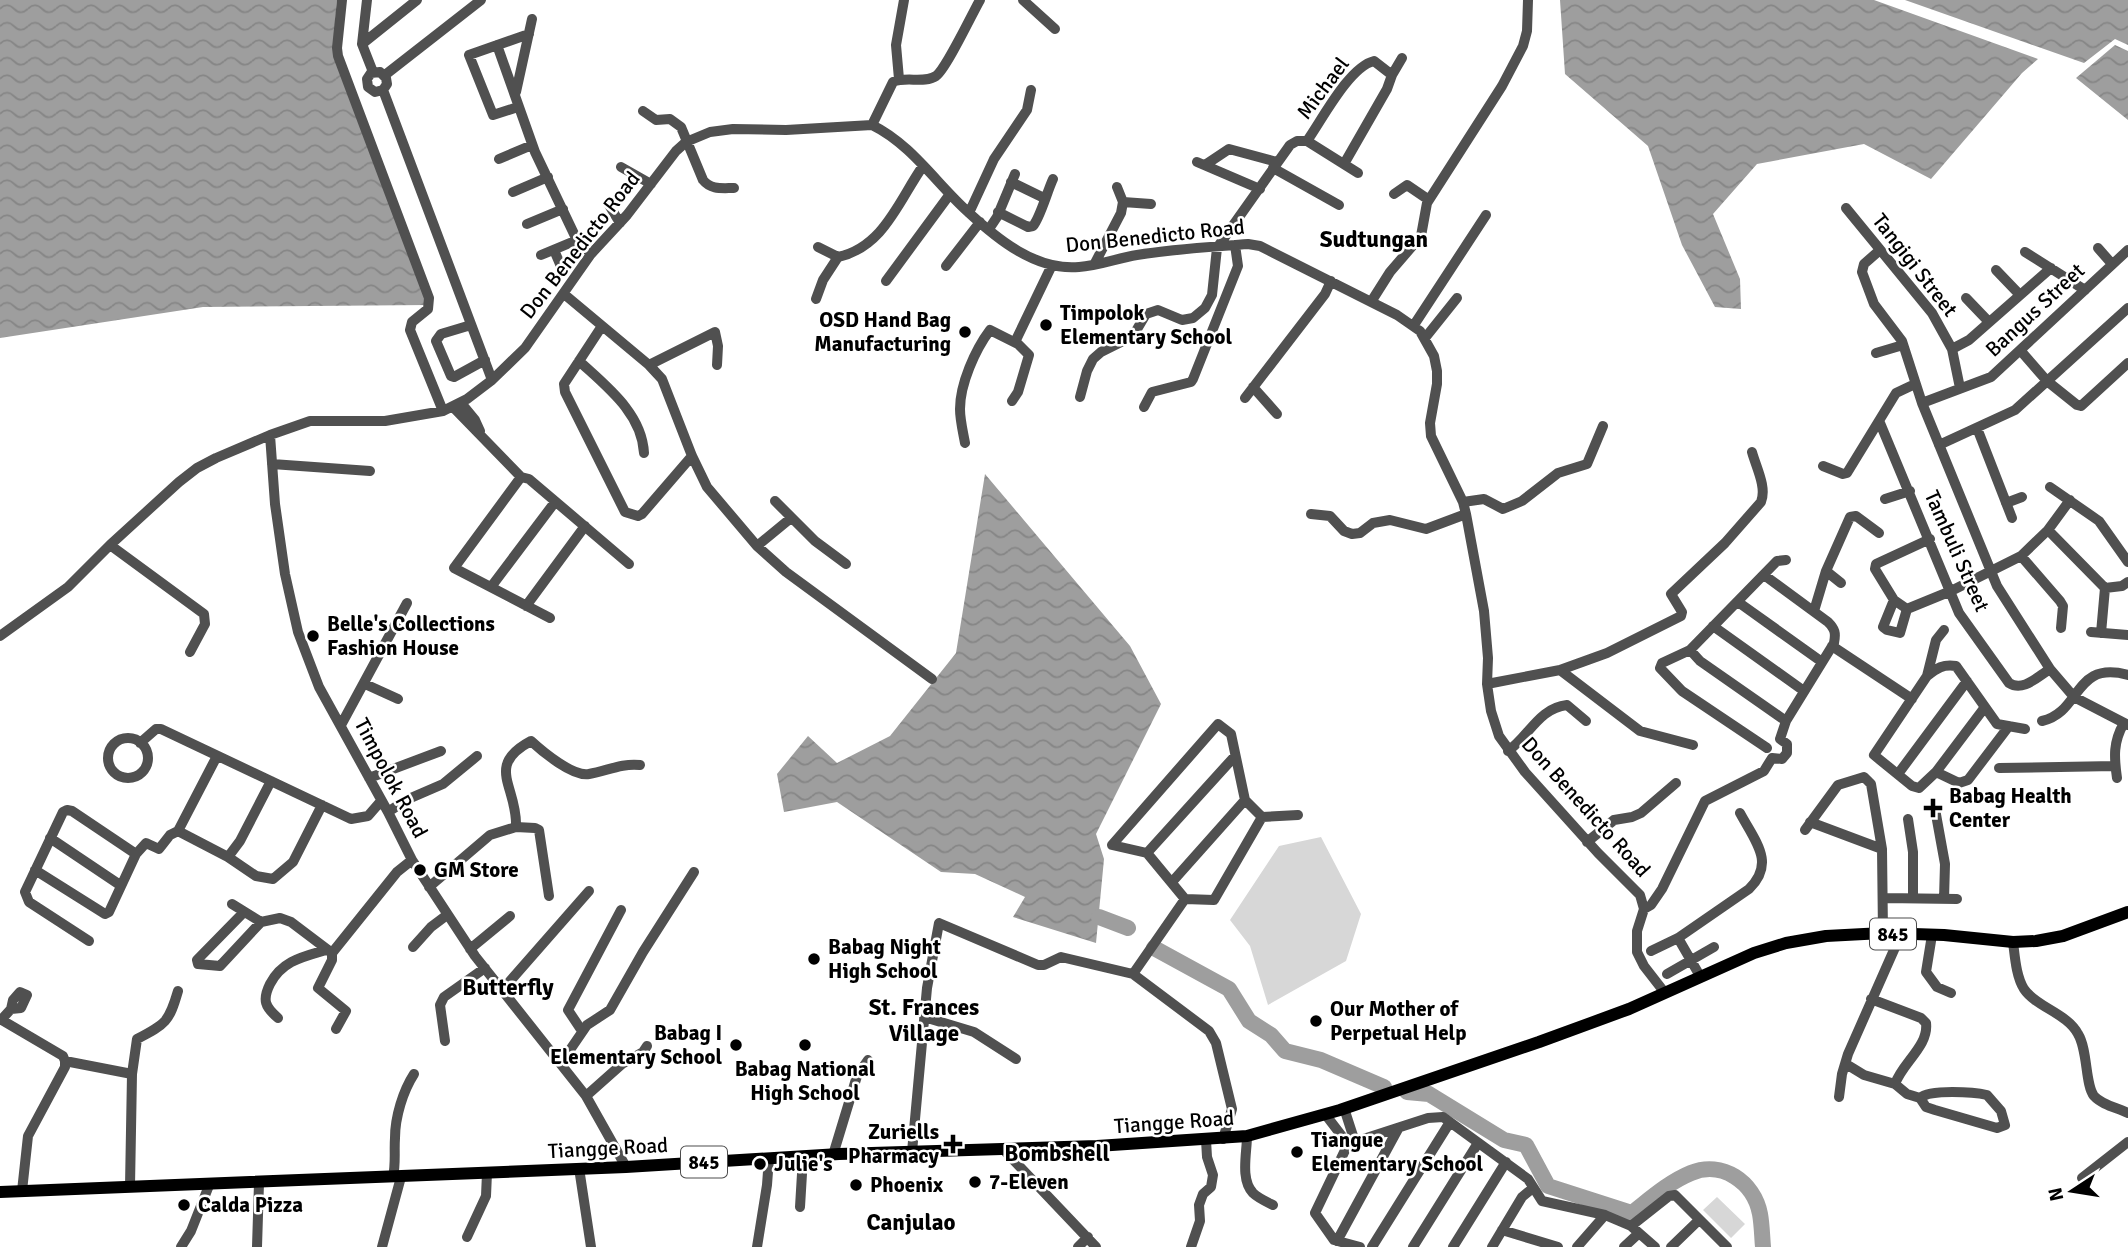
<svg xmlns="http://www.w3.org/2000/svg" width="2128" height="1247" font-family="Signika,sans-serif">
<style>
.grass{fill:#d7d7d7}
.water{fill:url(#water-waves)}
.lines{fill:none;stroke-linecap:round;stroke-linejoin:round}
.river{stroke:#9e9e9e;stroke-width:16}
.minor{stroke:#505050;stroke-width:10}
.major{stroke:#000;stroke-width:12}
.poi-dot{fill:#000;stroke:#fff;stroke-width:2.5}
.labels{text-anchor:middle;stroke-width:5;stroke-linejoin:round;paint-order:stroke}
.shield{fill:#fff;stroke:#4c4c4c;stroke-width:2}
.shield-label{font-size:19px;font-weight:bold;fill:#000}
.street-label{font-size:21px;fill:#000;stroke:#fff}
.poi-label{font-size:21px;font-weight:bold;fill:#000;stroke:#fff;text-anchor:start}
.neighbourhood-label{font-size:23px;font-weight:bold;fill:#000;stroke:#fff}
</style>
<defs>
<pattern id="water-waves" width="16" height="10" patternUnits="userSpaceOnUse" patternTransform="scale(1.75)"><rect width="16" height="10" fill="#9e9e9e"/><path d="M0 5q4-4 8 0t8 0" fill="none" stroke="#868686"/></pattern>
</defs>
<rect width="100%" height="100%" fill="#fff"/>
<!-- grass -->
<path class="grass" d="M1321 837 1361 914 1346 961 1268 1005 1250 946 1230 920 1279 846Z
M1717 1197 1745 1224 1731 1238 1703 1210Z"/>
<!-- water -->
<path class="water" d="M0 0H337L333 49 428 305 203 307 0 338Z
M1560 0H1874L2038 59 2022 73 1931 179 1864 144 1757 164 1713 214 1740 279 1741 309 1715 307 1682 245 1648 146 1565 74Z
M1905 0H2128V45L2115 39 2084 63Z
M2115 45 2128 51V120L2076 78Z
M985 474 1130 646 1161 704 1096 834 1104 859 1096 943 1013 917 1025 897 975 874 941 872 837 802 784 812 777 774 808 736 837 763 890 736 956 653Z"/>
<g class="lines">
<!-- river -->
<path class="river" d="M1099 917 1128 928
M1154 948 1229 989 1249 1021 1271 1035 1285 1051 1321 1060 1384 1087
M1407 1092 1429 1094 1504 1140 1526 1145 1548 1186 1632 1213C1650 1199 1669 1182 1691 1173 1722 1160 1754 1182 1760 1214 1762 1225 1762 1236 1763 1247"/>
<!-- minor -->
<path class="minor" d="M342 0 337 48 338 56 429 298 428 309 412 322 410 330 443 411
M367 0 362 44 373 72
M1023 0 1055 29
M362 44 417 0
M497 45 535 152 575 236 591 254
M385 75 481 0
M1392 75 1402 58
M899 79 896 45 904 0
M383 90 375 92 368 87 367 79 371 73 380 72 386 78 387 84 383 90 492 380
M516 92 532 19
M518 107 493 115 469 55 529 34
M643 111 656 120 670 119 681 127 703 180C711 190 722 188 734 188
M872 125 893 82C906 76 924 84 936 76 946 69 972 14 980 0
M1307 141C1322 120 1349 67 1374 61L1392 75 1387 89 1344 164
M499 159 532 145
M1197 162 1260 189
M1205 165 1229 149 1277 162
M621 167 651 184
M1273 168 1339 205
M1011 182 1044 198
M513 192 548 177
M1394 194 1407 185 1429 200
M1123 202 1151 204
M609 205 620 223
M1846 208 1932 313 1952 349 1960 388
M998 212 1028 227 1033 226C1040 218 1047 192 1053 179
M969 213 994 159 1027 110 1031 90
M527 224 563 209
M989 229 997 217 1015 174
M818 247 838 257C884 247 899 200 923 166
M2098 248 2112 264
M554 250 563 271
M1880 250 1864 264 1862 272 1874 304 1902 341 1922 403 1997 586 2050 669 2074 697 2128 725
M2025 252 2085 290
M541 255 577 240
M1095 263 1121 213 1123 202 1117 187
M946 266 980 222
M1996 270 2020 295
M886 281 950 194
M564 294 649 365 662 379 692 456 707 487 757 546 786 572 932 679
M1966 298 1989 322
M816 299 823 280 838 257
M1371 302 1390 272 1421 236 1427 203 1502 86 1523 46 1527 31 1528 0
M471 325 441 334 436 341 451 376 454 377 485 360
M1414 325 1486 215
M602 326 564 384 565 392 625 512 638 516 642 514 692 456
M1425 338 1457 298
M1015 342 1052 265
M1952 349 1969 340 2051 268
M2020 350 2047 381 2077 405 2081 406 2128 363
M1876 353 1903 345
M579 361C606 386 642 413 644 453
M649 365 715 332 718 346 717 365
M1253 387 1277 414
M1080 397 1087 371 1093 359 1101 352 1133 336 1146 314 1158 310 1182 320 1193 318 1205 308 1212 295 1217 248 1290 145 1297 141H1307L1358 173
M1245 398 1325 294 1331 281
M461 403 475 420 480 431
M1922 403 1991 377 2128 250
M453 407 521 477 529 479 629 564
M1144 407 1152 392 1191 382 1193 379 1238 266 1235 245
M1880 423 1959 613 2009 683C2023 692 2037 677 2050 669
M1977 428 2012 518
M270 435 275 504 285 574 298 632 319 687 388 812 412 860 475 956 586 1096 626 1167
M965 443C963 432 960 420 960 409 960 384 975 350 990 330L1018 344 1029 355 1018 392 1012 401
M1939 445 2015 410 2128 308
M272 464 370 471
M1823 466 1843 474 1847 473 1896 393 1915 384
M521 477 454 568 550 618
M2050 487 2099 521 2128 562
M1885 499 1910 491
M775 501 815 541 846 564
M1463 502 1484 499 1503 509 1522 501 1558 473 1587 464 1603 426
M2006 503 2022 497
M1311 514 1330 516 1344 531 1352 534 1360 533 1373 523 1390 520 1426 529 1466 514
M2048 530 2105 588
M1930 539 1876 564 1875 569 1894 600 1907 609 1951 591 2021 556 2048 530 2070 500
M110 545 204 614 205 624 190 652
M757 546 791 518
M2021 556 2060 601 2063 606 2061 628
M1826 571 1841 583
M1764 575 1828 622C1835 629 1836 633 1834 643L1786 721 1780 739
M491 587 555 502
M2105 588 2122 586 2128 582
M1894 600 1883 627 1887 630 1900 633 1907 609
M1738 602 1822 662
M526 606 585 526
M1814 611 1826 571 1850 517 1856 516 1879 533
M1713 626 1804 691
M2091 632 2128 635
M2101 633 2105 588
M0 636 68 587 110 545 179 482 197 468 216 458 270 435 310 421H385L443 411 467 399 492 380 525 348 591 254 627 215 676 151 686 142 710 132 733 129 786 130 872 125C911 144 936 183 967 211 997 239 1036 271 1079 267 1098 266 1118 258 1137 255 1173 249 1211 247 1248 244L1260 246 1397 315 1420 331 1434 356 1437 371V384L1430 423 1431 436 1463 502 1466 514 1484 611 1488 658 1487 684 1491 711 1499 736 1525 772 1598 853 1640 895 1644 909 1637 931V952L1644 966 1665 993
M1832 646 1912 699
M1690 650 1700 661 1786 721
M1560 670 1640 731 1693 745
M1927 676 1936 640 1944 630
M365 684 398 699
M1487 684 1560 670 1607 653 1681 616 1682 612 1671 594 1725 543 1761 502C1767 487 1756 467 1752 452
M1985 707 1936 772 1919 788 1912 786 1874 755 1927 676C1937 668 1943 664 1956 666L1997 724 2025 729
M2042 721C2082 712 2073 660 2128 675
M341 725 407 603
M108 758a20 20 0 1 1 40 0a20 20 0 1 1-40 0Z
M140 743 156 729H161L351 819 368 816 381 801
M1767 748 1682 691 1660 668 1662 663 1690 650 1777 561 1786 560
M1508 751C1529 736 1539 708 1567 705L1586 721
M1772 758 1782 759 1787 753V744L1780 739
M1999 768 2115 766
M1936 772 1959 783 1968 780 2009 726
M1898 774 1967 681
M369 778 441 751
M2117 778C2114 757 2113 742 2124 723
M1935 809 1945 864 1944 899
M388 812 406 800 443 784 477 756
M1262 817 1214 900 1185 899 1147 853 1112 845 1218 724 1231 734 1245 800 1262 817 1298 815
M1908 819 1913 852V898
M1810 822 1882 849
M516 827 535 828 539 830 549 896
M1805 830 1838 785 1864 777 1871 784 1882 849 1883 933
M178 831 228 857 256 876 273 879 293 862 322 805
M50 838 120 885
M1587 842 1614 820 1632 817 1641 813 1676 783
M1147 853 1235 756
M228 857 240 841 271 781
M35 870 105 914 109 912 136 854
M1172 882 1245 800
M429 887 490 835 516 827C518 787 484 766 531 741 543 752 573 777 589 774 607 771 621 763 640 765
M1884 898 1957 899
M232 904 261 922 280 918 291 922 332 953 397 872 412 860
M1644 909 1651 905 1662 889 1705 801 1764 771 1772 758
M244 912 197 960 198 964 220 966 261 922
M1932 935 1926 972 1937 987 1951 993
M1678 938 1700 976
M89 941 29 902 25 892 63 812 67 810 72 811 136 854 146 843 159 849 170 835 178 831 217 756
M2013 942C2015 957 2016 976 2024 989 2036 1007 2067 1013 2078 1034 2088 1050 2085 1085 2094 1096 2102 1105 2118 1108 2128 1113
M413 947 431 927 447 915
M470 949 510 916
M1651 951 1678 938 1749 889C1776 863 1755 841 1740 813
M332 953V960L318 988 346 1011 336 1029
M1133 974 1185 899
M1667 974 1714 947
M503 989 589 891
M1871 999 1921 1018 1926 1023C1929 1046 1902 1063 1895 1084
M924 1017 974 1032 1016 1059
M278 1018C265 1007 262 1000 270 984 282 961 302 957 326 950
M0 1019 63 1056 65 1061 132 1074
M1 1020 11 1009 13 1000 20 992 27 995 21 1008 11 1009
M582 1031 568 1010 621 910
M445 1041 440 1005 444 997 485 968
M561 1063 587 1025 610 1010 643 952 694 872
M1846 1064 1864 1075 1895 1084 1907 1094 1920 1098C1930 1089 1974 1092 1987 1095L2001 1111 2005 1125 1997 1128 1935 1110 1926 1107 1920 1098
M586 1096 622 1064 643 1052 647 1046
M1839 1097 1842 1074 1848 1054 1901 934
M1344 1108 1355 1142
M1325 1114 1348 1144
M1247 1136C1247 1153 1240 1179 1253 1193 1258 1198 1267 1202 1273 1205
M1348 1144 1428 1118 1443 1117 1528 1179 1542 1201 1605 1215 1631 1226 1655 1247
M1348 1144 1315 1213 1334 1240 1360 1247
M1003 1149 1096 1247
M912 1152 927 988 939 923 1038 965H1044L1061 957 1133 974 1209 1031 1216 1043 1232 1109 1223 1139
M833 1155 857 1076 868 1060
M579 1168 591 1247
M393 1177C396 1163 394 1151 395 1138 395 1117 403 1091 414 1074
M2082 1178 2128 1142
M130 1186 132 1074 137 1039C166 1024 169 1022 178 991
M22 1191 28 1136 65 1067V1061
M800 1207 803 1157
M1631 1226 1669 1196 1675 1195 1727 1247
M1502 1230 1558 1247
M467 1237 486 1196 487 1173
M1337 1241 1398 1129
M181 1247 191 1231 210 1183
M257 1247 259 1183
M382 1247 401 1177
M757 1247 767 1185 769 1158
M1078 1247 1088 1237
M1191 1247 1200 1221 1199 1205 1203 1194 1211 1187 1213 1175 1207 1157 1206 1140
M1372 1247 1450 1122
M1413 1247 1478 1143
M1453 1247 1506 1162
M1492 1247 1522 1197 1533 1188
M1577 1247 1605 1215
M1624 1247 1639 1233
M1671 1247 1699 1220"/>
<!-- major -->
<path class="major" d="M0 1192 626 1167 839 1154 1097 1146 1247 1136 1340 1110 1539 1042 1629 1009 1754 953 1786 943 1826 936 1883 933 1944 935 2013 942 2036 941 2063 936 2128 912"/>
</g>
<!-- markers -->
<g class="poi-dot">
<circle cx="1046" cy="325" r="7"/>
<circle cx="965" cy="332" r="7"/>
<circle cx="313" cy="636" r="7"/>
<path d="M1929.5 797.5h7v7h7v7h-7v7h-7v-7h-7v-7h7z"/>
<circle cx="420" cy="870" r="7"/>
<circle cx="814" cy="959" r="7"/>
<circle cx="1316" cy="1021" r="7"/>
<circle cx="736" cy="1045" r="7"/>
<circle cx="805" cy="1045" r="7"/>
<path d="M949.5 1133.5h7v7h7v7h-7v7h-7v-7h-7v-7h7z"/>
<circle cx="1297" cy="1152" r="7"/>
<circle cx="760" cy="1164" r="7"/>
<circle cx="975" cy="1182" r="7"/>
<circle cx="856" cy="1185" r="7"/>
<circle cx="184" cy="1205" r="7"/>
</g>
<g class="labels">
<!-- shield labels -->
<g class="shield">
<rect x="1870" y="918.5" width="46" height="31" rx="5"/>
<rect x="681" y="1146.5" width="46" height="31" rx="5"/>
</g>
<g class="shield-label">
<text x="1893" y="941">845</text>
<text x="704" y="1169">845</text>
</g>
<!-- street labels -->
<g class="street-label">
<text transform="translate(1323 88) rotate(-53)" y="7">Michael</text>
<text transform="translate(1155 236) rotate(-6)" y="7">Don Benedicto Road</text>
<text transform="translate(580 245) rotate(-52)" y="7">Don Benedicto Road</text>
<text transform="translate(1915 265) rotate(52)" y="7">Tangigi Street</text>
<text transform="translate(2035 310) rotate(-43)" y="7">Bangus Street</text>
<text transform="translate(1957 551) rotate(66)" y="7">Tambuli Street</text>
<text transform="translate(391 778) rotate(62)" y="7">Timpolok Road</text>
<text transform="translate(1586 807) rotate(48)" y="7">Don Benedicto Road</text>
<text transform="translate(1174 1122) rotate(-4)" y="7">Tiangge Road</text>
<text transform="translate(608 1148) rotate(-3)" y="7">Tiangge Road</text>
</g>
<!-- poi labels -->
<g class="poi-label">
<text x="1060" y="320">Timpolok<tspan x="1060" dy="24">Elementary School</tspan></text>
<text x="951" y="327" text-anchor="end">OSD Hand Bag<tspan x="951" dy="24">Manufacturing</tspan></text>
<text x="327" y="631">Belle's Collections<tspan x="327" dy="24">Fashion House</tspan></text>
<text x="1949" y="803">Babag Health<tspan x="1949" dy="24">Center</tspan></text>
<text x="434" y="877">GM Store</text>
<text x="828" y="954">Babag Night<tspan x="828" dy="24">High School</tspan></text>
<text x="1330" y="1016">Our Mother of<tspan x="1330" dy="24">Perpetual Help</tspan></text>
<text x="722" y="1040" text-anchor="end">Babag I<tspan x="722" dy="24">Elementary School</tspan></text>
<text x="805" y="1076" text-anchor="middle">Babag National<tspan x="805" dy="24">High School</tspan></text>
<text x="939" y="1139" text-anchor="end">Zuriells<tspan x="939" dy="24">Pharmacy</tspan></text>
<text x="1311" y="1147">Tiangue<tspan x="1311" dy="24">Elementary School</tspan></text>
<text x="774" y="1171">Julie's</text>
<text x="989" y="1189">7-Eleven</text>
<text x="870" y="1192">Phoenix</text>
<text x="198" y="1212">Calda Pizza</text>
</g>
<!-- neighbourhood labels -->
<g class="neighbourhood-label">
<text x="1374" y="247">Sudtungan</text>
<text x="508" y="995">Butterfly</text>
<text x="924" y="1015">St. Frances<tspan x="924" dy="26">Village</tspan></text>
<text x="1057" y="1161">Bombshell</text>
<text x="911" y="1230">Canjulao</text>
</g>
</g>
<!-- north arrow -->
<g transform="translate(2072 1191) rotate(258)" stroke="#ffffff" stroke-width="5" paint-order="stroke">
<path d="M0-5L12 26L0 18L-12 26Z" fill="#000000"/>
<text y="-10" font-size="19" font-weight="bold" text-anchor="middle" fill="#000000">N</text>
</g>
</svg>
